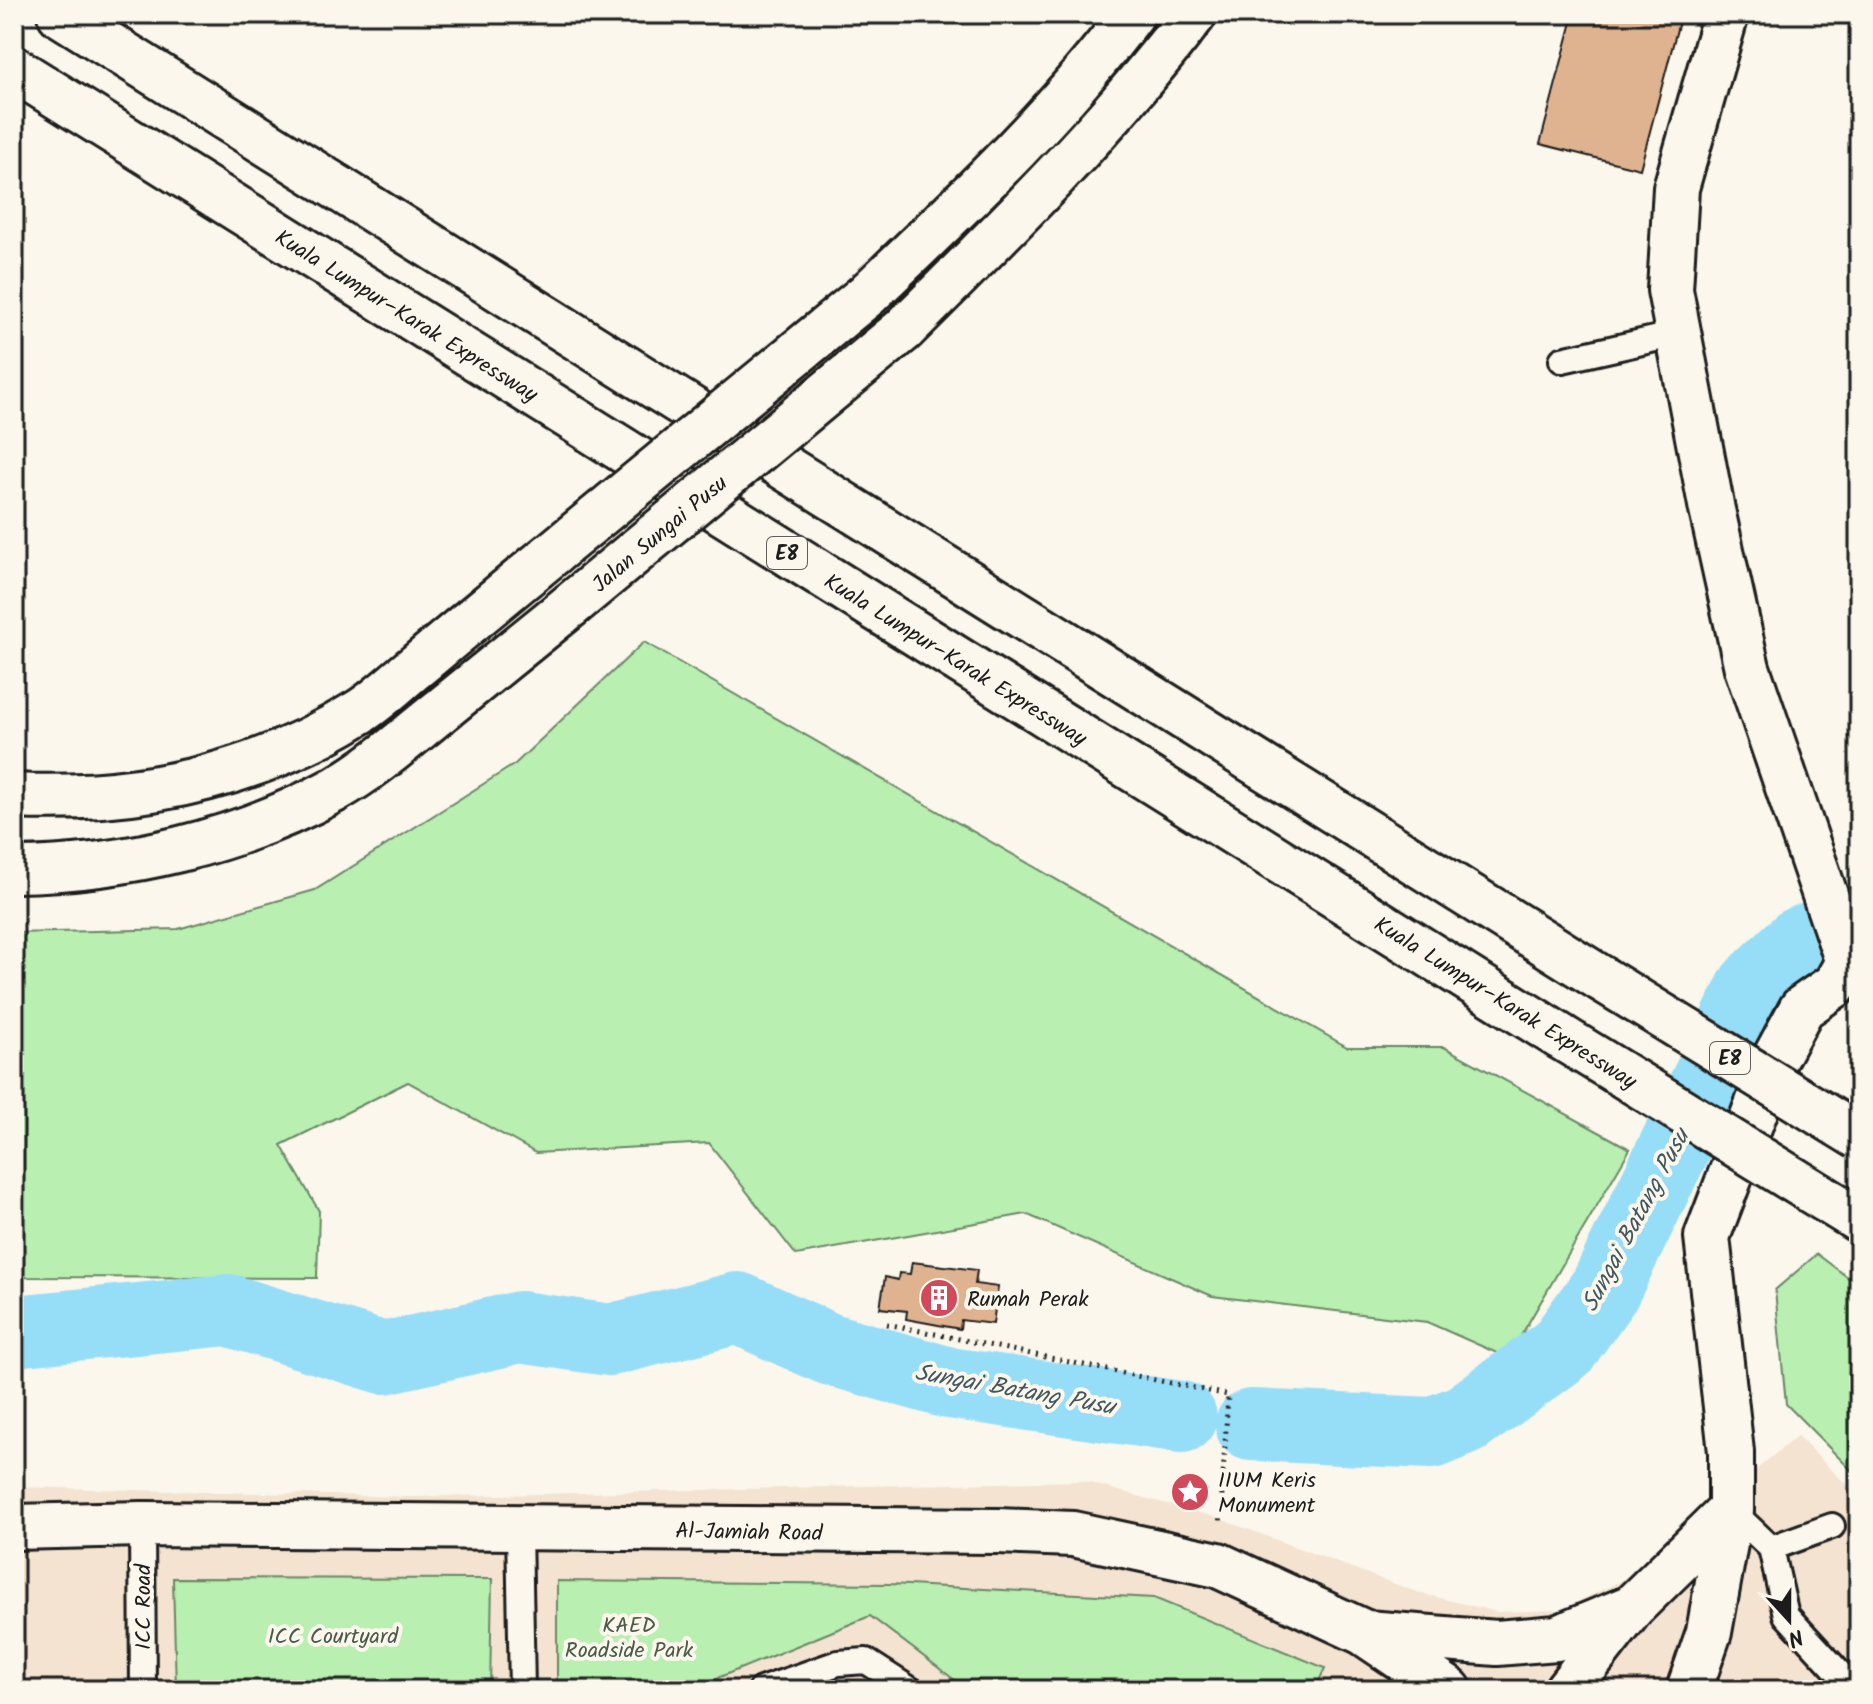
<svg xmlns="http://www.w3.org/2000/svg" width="1873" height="1704" font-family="Kalam,sans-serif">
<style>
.built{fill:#f3e3d0}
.green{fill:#b9efb1;stroke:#6a8666;stroke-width:2}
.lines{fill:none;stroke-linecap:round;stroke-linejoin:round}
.river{stroke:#96ddf8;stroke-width:72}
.building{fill:#e0b390;stroke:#1c1c1c;stroke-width:2}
.service-casing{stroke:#1c1c1c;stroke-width:30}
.tertiary-casing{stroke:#1c1c1c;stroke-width:50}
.secondary-casing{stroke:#1c1c1c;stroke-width:50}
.motorway-casing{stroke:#1c1c1c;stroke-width:50}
.path{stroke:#1c1c1c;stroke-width:5;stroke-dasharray:2 6;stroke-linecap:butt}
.service{stroke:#fbf7ec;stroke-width:24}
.tertiary{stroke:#fbf7ec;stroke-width:44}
.secondary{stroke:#fbf7ec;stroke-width:44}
.motorway{stroke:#fbf7ec;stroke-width:44}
.secondary-bridge-casing{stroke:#1c1c1c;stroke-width:50;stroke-linecap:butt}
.motorway-bridge-casing{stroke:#1c1c1c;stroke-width:50;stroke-linecap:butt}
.secondary-bridge{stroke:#fbf7ec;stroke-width:44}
.motorway-bridge{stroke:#fbf7ec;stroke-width:44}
.labels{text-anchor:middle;stroke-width:8;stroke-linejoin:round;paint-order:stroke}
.shield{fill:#fbf7ec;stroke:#5f5e5a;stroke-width:2}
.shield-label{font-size:20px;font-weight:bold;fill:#1c1c1c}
.street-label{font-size:22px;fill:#1c1c1c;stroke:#fbf7ec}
.poi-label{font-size:22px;fill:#1c1c1c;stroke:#fbf7ec;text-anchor:start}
.park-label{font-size:22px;fill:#4b5b49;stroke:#fbf7ec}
.water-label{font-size:24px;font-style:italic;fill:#41565e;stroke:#fbf7ec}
</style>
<rect width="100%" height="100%" fill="#fbf7ec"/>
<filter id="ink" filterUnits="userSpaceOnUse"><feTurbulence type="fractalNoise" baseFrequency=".0125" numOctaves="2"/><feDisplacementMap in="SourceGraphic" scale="16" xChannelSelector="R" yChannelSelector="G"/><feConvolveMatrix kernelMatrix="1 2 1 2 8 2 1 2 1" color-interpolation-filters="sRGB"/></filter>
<g filter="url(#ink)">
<!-- built -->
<path class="built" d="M1797 1436 1859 1497V1690H14V1487L410 1497 1082 1481 1215 1517 1419 1593 1497 1612 1560 1610 1621 1581Z"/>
<!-- green -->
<path class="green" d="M644 642 1347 1047H1444L1630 1149 1508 1358 1427 1322 1212 1296 1026 1214 796 1255 709 1143 536 1153 408 1082 281 1145 319 1211 317 1278 14 1277V933L178 929 315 890 515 764Z
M1817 1254 1859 1286V1478L1786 1404 1775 1290Z
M173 1578 492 1579 490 1690H176Z
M557 1581 889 1584 1154 1598 1325 1668 1315 1690 964 1687 870 1616 688 1690H557Z"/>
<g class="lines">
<!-- river -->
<path class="river" d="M14 1331 228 1310 384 1358 520 1327 610 1340 738 1308 829 1349 949 1383 1181 1417
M1251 1425 1432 1433 1466 1419 1562 1349 1605 1289 1753 987 1800 942 1859 921"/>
</g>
<!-- building -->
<path class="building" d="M1574 14H1681L1640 169 1540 144Z
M912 1262 977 1270 975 1284 998 1287 993 1324 961 1320 960 1329 906 1319 907 1311 880 1308 885 1277 898 1280 899 1273 910 1274Z"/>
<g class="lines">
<defs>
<path id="service" d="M1562 360 1677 334
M1731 1510 1771 1548 1786 1615 1855 1690
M142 1524 143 1690
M519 1529 522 1690
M1771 1548 1832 1526
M761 1690 838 1663 866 1661 911 1690"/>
<path id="tertiary" d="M14 1527 142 1524 998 1531 1073 1534 1218 1565 1363 1632 1449 1690
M1366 1633 1497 1643 1557 1638 1632 1607
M1567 1690 1632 1607 1731 1510
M1689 1690 1709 1632 1731 1510V1452L1707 1237 1776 1056 1802 1008 1835 985 1848 962 1747 668 1712 510 1670 290 1676 188 1726 14"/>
<path id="secondary" d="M867 295C960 206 1055 118 1132 14
M903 330C1005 229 1107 128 1194 14
M14 796C138 802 256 777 361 711 381 698 399 680 418 665 457 632 496 600 535 568
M14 870C124 869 239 842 336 789 371 769 402 742 434 716 480 679 525 642 571 605"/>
<path id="motorway" d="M60 14 1602 979
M14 69 1561 1037"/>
</defs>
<!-- service casing -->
<use href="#service" class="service-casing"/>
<!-- tertiary casing -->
<use href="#tertiary" class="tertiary-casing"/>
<!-- secondary casing -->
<use href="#secondary" class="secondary-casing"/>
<!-- motorway casing -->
<use href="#motorway" class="motorway-casing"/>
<!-- path -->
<path class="path" d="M887 1324 1228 1395 1220 1526"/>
<!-- service -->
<use href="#service" class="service"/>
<!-- tertiary -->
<use href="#tertiary" class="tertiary"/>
<!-- secondary -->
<use href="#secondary" class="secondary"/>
<!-- motorway -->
<use href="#motorway" class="motorway"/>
<defs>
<path id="secondary-bridge" d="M535 568 867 295
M571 605 903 330"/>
<path id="motorway-bridge" d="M1602 979 1859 1137
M1561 1037 1859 1220"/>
</defs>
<!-- secondary-bridge casing -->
<use href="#secondary-bridge" class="secondary-bridge-casing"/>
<!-- motorway-bridge casing -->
<use href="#motorway-bridge" class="motorway-bridge-casing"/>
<!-- secondary-bridge -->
<use href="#secondary-bridge" class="secondary-bridge"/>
<!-- motorway-bridge -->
<use href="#motorway-bridge" class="motorway-bridge"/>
</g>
</g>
<!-- icons -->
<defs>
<symbol id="building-disc" viewBox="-11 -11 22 22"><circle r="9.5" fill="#d1495b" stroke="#fbf7ec"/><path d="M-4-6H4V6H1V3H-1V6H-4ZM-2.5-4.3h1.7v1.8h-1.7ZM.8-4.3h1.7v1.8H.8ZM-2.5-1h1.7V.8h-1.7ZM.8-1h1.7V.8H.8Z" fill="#fff"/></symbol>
<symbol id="sight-disc" viewBox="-11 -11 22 22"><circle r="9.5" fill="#d1495b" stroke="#fbf7ec"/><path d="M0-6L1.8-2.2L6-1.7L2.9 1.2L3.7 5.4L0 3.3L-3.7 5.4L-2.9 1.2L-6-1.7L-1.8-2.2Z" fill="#fff"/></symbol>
</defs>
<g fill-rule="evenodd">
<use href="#building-disc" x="917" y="1276" width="44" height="44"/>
<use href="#sight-disc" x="1168" y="1470" width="44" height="44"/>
</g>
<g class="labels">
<!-- shield labels -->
<g class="shield">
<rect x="767" y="537" width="40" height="32" rx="6"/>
<rect x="1710" y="1042" width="40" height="32" rx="6"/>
</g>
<g class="shield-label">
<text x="787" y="560">E8</text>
<text x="1730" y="1065">E8</text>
</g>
<!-- street labels -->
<g class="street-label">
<text transform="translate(407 315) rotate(32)" y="8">Kuala Lumpur–Karak Expressway</text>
<text transform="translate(659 533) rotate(-40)" y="8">Jalan Sungai Pusu</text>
<text transform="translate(956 659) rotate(32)" y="8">Kuala Lumpur–Karak Expressway</text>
<text transform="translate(1506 1002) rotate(32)" y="8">Kuala Lumpur–Karak Expressway</text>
<text transform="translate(749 1531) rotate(1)" y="8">Al-Jamiah Road</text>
<text transform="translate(142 1607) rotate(-90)" y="8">ICC Road</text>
</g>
<!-- poi labels -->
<g class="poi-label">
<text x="967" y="1306">Rumah Perak</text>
<text x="1218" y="1487">IIUM Keris<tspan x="1218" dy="25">Monument</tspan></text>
</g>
<!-- park labels -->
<g class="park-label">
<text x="629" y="1632">KAED<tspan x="629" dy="25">Roadside Park</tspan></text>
<text x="333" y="1643">ICC Courtyard</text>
</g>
<!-- water labels -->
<g class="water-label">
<text transform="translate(1635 1220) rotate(-62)" y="8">Sungai Batang Pusu</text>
<text transform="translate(1015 1389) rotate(10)" y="8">Sungai Batang Pusu</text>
</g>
</g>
<!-- margin -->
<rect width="1873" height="1704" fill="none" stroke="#fbf7ec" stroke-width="48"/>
<rect x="24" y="24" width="1825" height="1656" fill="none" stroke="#1c1c1c" stroke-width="3" filter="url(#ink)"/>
<!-- north arrow -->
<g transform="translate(1789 1620) rotate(159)" stroke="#fbf7ec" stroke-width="6" paint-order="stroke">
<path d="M0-6L14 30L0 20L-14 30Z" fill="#1c1c1c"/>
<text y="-12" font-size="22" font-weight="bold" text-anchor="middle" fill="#1c1c1c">N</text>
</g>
</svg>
